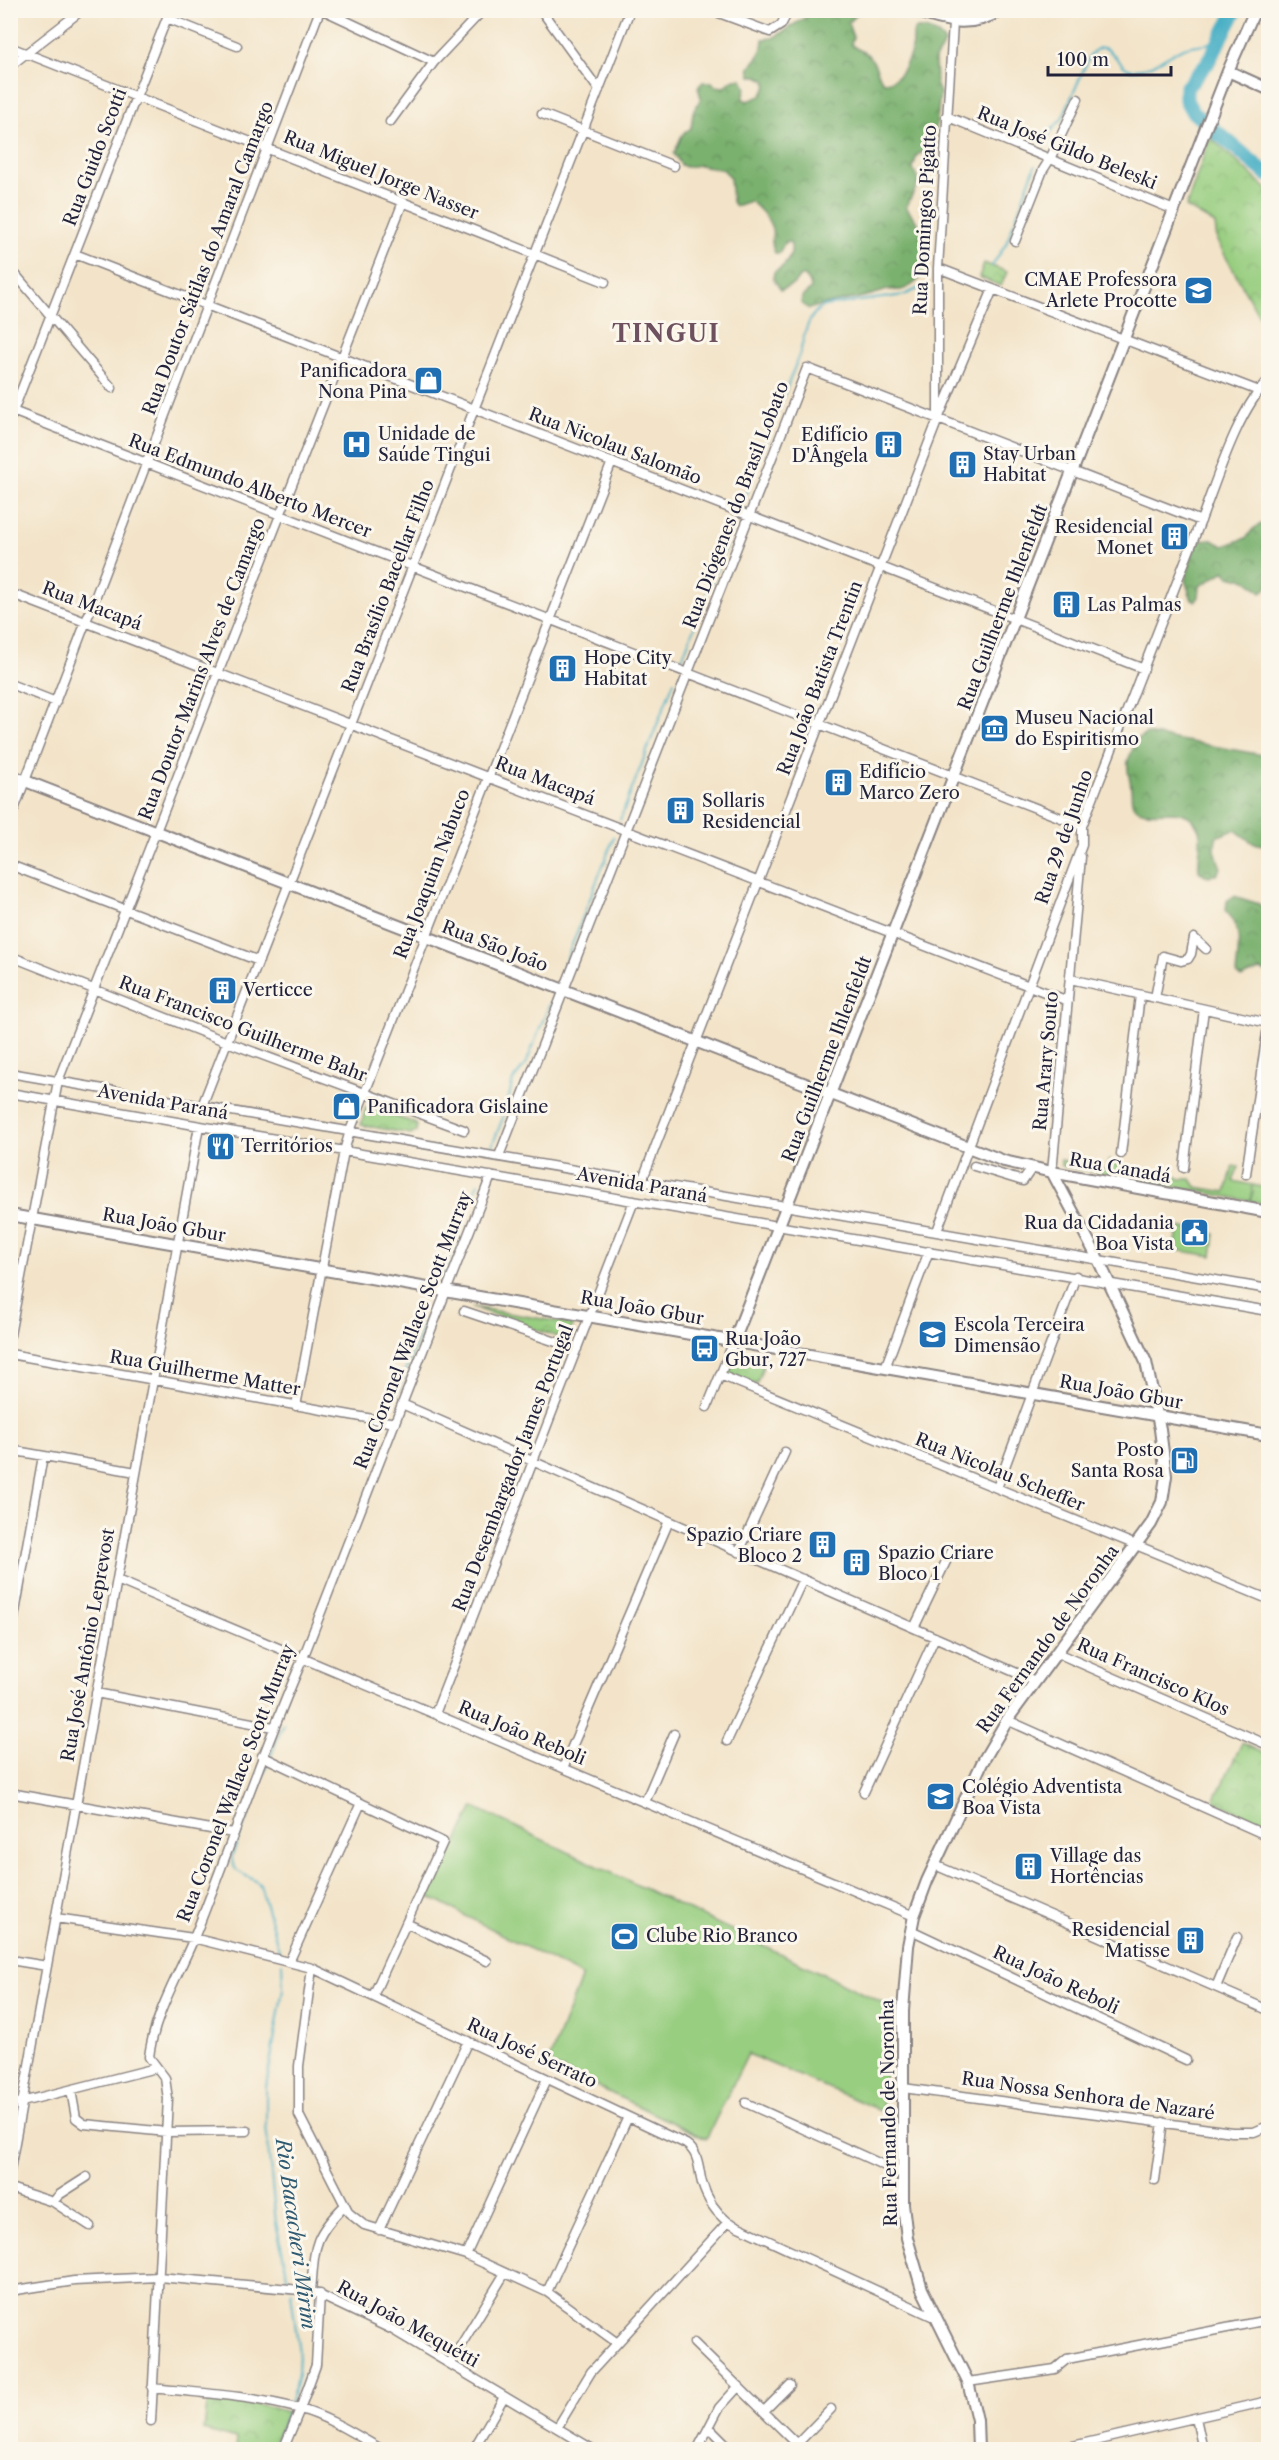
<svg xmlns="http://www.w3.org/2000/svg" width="1279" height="2460" font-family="'Libre Caslon Text',serif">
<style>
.grass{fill:url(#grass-tufts);stroke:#5d785e;stroke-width:1.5}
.forest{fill:url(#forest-crowns);stroke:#4e6a54;stroke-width:1.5}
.park{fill:url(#park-crowns);stroke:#5d785e;stroke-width:1.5}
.garden{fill:#98ce80;stroke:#5d785e;stroke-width:1.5}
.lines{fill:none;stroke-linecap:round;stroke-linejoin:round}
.stream{stroke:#46afc5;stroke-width:2}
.river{stroke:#46afc5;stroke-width:15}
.minor-casing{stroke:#8a8382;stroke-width:11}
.major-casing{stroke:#8a8382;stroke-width:14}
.minor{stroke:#fff;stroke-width:8}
.major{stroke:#fff;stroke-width:10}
.labels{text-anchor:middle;stroke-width:6;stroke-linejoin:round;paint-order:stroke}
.street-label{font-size:18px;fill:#22223b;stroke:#fbf7ec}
.poi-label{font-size:18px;fill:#22223b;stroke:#fbf7ec;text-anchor:start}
.water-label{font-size:20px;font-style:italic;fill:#305a72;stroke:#fbf7ec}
.district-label{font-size:24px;font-weight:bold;letter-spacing:1.5px;fill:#6e515f;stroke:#fbf7ec}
</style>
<defs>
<pattern id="grass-tufts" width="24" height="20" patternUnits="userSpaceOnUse" patternTransform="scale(1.5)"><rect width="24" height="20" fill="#98ce80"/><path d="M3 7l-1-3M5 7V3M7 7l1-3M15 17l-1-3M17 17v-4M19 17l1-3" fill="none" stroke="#83b170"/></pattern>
<pattern id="forest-crowns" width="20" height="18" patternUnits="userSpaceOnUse" patternTransform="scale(1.5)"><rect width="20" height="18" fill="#7ab16e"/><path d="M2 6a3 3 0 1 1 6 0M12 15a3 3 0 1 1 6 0" fill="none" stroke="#64905c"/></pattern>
<pattern id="park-crowns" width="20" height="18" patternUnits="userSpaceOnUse" patternTransform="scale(1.5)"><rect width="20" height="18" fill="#98ce80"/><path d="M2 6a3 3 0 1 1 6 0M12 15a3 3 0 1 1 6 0" fill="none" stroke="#83b170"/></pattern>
</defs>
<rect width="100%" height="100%" fill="#fbf7ec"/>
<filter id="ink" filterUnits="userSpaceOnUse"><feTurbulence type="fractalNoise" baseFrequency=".0167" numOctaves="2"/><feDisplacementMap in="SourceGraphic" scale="12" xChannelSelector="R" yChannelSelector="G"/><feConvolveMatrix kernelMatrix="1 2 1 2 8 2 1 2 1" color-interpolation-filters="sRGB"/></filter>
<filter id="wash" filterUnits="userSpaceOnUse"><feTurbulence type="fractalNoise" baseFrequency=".008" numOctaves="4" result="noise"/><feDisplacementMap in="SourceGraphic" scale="24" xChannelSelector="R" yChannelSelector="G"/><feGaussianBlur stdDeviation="1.35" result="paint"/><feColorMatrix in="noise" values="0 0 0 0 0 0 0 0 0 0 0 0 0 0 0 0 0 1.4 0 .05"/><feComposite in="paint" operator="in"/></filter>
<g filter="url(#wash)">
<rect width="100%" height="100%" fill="#f3e4c9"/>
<!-- grass -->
<path class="grass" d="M1253 1185 1268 1188V1204L1250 1201Z"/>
<!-- forest -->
<path class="forest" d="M815 11H860L848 23 853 37 851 44C856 50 863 50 868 55 877 63 877 74 883 82 900 83 907 63 912 49 914 43 912 37 914 30 925 26 939 33 945 43L935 59 936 83 940 93 934 147 917 155 913 168 919 182 906 207 926 235 925 254 928 265C922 277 915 286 901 290 897 291 892 289 887 290 862 300 835 300 809 309L801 303 802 297 811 289 810 283 805 276H800L794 284 781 290 773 278 774 272C785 267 795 255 790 242H785L779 253H775C769 242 774 238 772 229 769 218 758 207 750 201L735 206 732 202 730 178 724 170 700 165 686 167 681 165 674 154 682 135 691 128 693 112 701 98 698 87 703 82H712L715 86 724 87 734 79H742L746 87 743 99 748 101 761 96 767 86 765 80 758 76H751L749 68 758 57 762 48 763 39 773 38Z
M1261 524 1268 525V587L1261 592C1243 576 1252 582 1229 576L1225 571 1200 586 1199 597 1196 601 1192 600 1185 580 1195 545 1201 540H1212L1224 546 1246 538 1253 529Z
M1146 734 1268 756V846L1253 843 1235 830C1228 831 1224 836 1217 836 1212 848 1217 857 1221 868L1216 875 1205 876 1199 871C1197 858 1203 842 1199 830 1187 797 1149 823 1134 806 1130 802 1132 794 1131 789 1131 779 1126 771 1128 761 1130 754 1134 748 1136 740Z
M1234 896 1259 904 1268 914V973L1260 970 1241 978 1236 974C1238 949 1244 930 1226 911L1227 901Z"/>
<!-- park -->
<path class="park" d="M1210 137 1268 190V332L1217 241 1215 224 1186 207Z
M984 263 1007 272 1001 286 979 277Z
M366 1107 412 1122 417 1125 416 1132 411 1134 361 1125Z
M472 1307 573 1324 566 1340Z
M735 1352 766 1358 756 1385 728 1373Z
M1242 1743 1268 1755V1825L1214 1801Z
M208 2397 263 2405 287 2412 272 2448 235 2449 236 2439 204 2430Z"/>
<!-- garden -->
<path class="garden" d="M1061 1160 1106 1170 1110 1160 1119 1166H1130L1131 1175 1167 1181 1170 1173 1180 1179H1191L1196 1187 1226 1192 1233 1166 1239 1167 1233 1181 1253 1185 1250 1201 1061 1166Z
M1178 1227 1215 1234 1212 1256 1175 1250Z
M474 1807 892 2007 882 2111 748 2054 706 2139 548 2063 582 1976 429 1897Z"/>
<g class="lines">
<!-- stream -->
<path class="stream" d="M1044 144 1051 131 1062 119 1089 57C1108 30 1117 70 1133 70 1154 69 1166 54 1184 48 1196 43 1209 46 1221 40
M992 266 1006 244 1035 166
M743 501 800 353C804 337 807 314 824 306L904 295 920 288
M680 664 735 521
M620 820 674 681
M563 968 614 837
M492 1146 506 1110 513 1080 526 1064 550 1003
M440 1282 478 1183
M397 1394 431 1305
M281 1957 260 1885C249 1873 231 1876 232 1856L283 1724
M282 1963 283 1989 266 2087V2126L276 2223 290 2286
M290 2404 298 2374 299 2353 291 2292
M275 2450 288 2410"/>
<!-- river -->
<path class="river" d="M1236 10 1208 62 1186 88V100L1192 111 1268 175"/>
</g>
</g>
<g filter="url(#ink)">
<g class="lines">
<defs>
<path id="minor" d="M323 10 434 62
M541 10 599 90
M711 10 770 32 781 25 789 10
M167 18 237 46
M10 47 605 282
M10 66 82 10
M542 114 674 166
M946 116 1174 210
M390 122 434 62 483 10
M1015 241 1043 170 1050 159 1078 99
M75 254 1144 669
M10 268 112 388
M938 268 1259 391
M10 410 1082 826
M938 415V268L953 23
M10 419 170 10
M10 593 1068 1001
M10 684 56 702
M10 820 320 10
M10 865 259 961
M10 956 227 1042 464 1130
M1070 979 1268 1023
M1155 998 1163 956 1181 961 1188 959 1191 954 1194 938 1206 949
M10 1073 1268 1289
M10 1093 1268 1311
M202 1106 630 10
M1121 1154 1140 995
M499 1156 807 368 1201 521
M974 1166 1023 1181 1032 1168
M1184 1168 1204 1009
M1052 1172 1081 857
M1246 1174 1268 1026
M642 1181 938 419 993 289
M937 1231 1082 845V826C1121 727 1160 628 1198 528 1215 486 1236 412 1268 381
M464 1311 577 1349
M10 1335 58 1081 403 202
M10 1354 395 1423
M885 1368 929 1251
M720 1375 1268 1599
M402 1404 1035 1681
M296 1406 344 1151 350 1131 612 462
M707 1407 734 1341
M10 1450 136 1472
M997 1488 1076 1276
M739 1552 785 1452
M117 1580 914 1916
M914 1628 952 1549
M10 1640 43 1456
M1057 1653 1268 1745
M96 1693 273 1727
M435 1714 634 1201
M1007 1720 1268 1836
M727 1741 803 1579
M262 1756 443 1842 373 1996
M563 1768 669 1521
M864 1792 935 1637
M10 1793 233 1833
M645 1802 674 1734
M935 1865 1268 2010
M56 1918 193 1938 312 1968 686 2144C700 2154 698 2168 702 2183 707 2199 715 2212 728 2222L934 2317
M406 1923 487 1961
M911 1930 1186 2060
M10 1960 47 1966
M290 1960 361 1803
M312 1968 299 2066V2115L349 2213 364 2225 466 2255 547 2292 616 2342
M1216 1987 1237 1937
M903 2088 1232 2132H1254L1268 2126
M71 2090 76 2118 84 2124 167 2132 247 2131
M746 2103 903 2174
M10 2105 156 2068
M10 2170 199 1126
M1155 2180 1163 2122
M10 2188 53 2202 90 2226
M53 2202 59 2195 87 2177
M379 2230 468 2041
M466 2255 547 2079
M10 2291 74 2281 159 2277 311 2291 393 2330 594 2450
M311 2291C315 2247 312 2238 344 2206
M547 2292 628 2117
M694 2343 803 2450
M450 2363 505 2273
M968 2382 1055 2369 1067 2359 1268 2320
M152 2388C202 2393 252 2396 300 2409 329 2417 356 2435 383 2450
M764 2411 790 2385
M1196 2418 1203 2450
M151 2421 168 2099 165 2078 149 2057C154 2015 178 1976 194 1938 231 1845 263 1750 303 1658L491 1176
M709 2427 732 2450
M557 2428 591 2372 728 2222
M797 2444 831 2409
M283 2450 300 2409 316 2365 320 2294
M473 2450 504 2397
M697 2450 719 2408 739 2386
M1055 2450 1268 2401"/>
<path id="major" d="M913 10C944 22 971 29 1001 10
M1228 71 1268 89
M10 775 1004 1161 1052 1172 1268 1212
M10 1215 1268 1435
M734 1341 1228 71 1255 10
M978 2450 977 2420 968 2382 922 2289 907 2238 903 2204V2011L908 1946 914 1916 927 1881 982 1763 1007 1720 1151 1524 1162 1502 1166 1476 1160 1429 1146 1362 1096 1255 1052 1172"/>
</defs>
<!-- minor casing -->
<use href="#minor" class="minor-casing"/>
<!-- major casing -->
<use href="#major" class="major-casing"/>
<!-- minor -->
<use href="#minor" class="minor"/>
<!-- major -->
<use href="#major" class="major"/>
</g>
</g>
<!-- icons -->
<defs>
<symbol id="school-square" viewBox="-11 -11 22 22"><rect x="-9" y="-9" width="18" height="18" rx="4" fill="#1f6fb2" stroke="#fbf7ec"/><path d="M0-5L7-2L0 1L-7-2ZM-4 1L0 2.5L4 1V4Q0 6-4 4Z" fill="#fff"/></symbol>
<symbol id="shop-square" viewBox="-11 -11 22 22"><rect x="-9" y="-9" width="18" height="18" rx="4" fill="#1f6fb2" stroke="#fbf7ec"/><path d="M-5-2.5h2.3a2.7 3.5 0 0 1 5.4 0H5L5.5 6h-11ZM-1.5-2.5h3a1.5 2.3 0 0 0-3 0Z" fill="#fff"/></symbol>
<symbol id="hospital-square" viewBox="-11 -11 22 22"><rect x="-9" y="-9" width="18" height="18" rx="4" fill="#1f6fb2" stroke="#fbf7ec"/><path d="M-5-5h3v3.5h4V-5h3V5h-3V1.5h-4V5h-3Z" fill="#fff"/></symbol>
<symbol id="building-square" viewBox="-11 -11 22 22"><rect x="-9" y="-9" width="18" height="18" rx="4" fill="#1f6fb2" stroke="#fbf7ec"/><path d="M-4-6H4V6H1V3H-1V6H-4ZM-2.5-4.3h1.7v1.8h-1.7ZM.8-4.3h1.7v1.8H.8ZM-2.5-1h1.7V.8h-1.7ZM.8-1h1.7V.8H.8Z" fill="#fff"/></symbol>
<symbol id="museum-square" viewBox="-11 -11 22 22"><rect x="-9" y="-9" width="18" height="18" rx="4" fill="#1f6fb2" stroke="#fbf7ec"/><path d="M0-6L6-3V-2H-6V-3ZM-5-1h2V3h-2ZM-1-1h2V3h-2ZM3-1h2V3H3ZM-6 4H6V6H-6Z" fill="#fff"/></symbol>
<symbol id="restaurant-square" viewBox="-11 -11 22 22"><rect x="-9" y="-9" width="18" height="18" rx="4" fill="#1f6fb2" stroke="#fbf7ec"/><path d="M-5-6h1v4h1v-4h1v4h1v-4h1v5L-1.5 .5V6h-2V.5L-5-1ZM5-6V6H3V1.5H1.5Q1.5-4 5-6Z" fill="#fff"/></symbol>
<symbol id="civic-square" viewBox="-11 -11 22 22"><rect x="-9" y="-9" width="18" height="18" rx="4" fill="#1f6fb2" stroke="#fbf7ec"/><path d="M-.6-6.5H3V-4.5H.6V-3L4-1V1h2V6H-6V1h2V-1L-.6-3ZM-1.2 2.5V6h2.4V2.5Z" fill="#fff"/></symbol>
<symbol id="bus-square" viewBox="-11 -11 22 22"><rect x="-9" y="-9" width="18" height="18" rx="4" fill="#1f6fb2" stroke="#fbf7ec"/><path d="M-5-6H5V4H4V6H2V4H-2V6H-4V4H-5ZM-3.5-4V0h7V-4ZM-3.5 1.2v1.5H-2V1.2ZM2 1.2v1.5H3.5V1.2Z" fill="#fff"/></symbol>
<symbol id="fuel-square" viewBox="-11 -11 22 22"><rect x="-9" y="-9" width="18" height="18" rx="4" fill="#1f6fb2" stroke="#fbf7ec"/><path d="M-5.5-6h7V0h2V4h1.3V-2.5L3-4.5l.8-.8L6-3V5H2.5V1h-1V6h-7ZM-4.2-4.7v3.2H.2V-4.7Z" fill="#fff"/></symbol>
<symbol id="stadium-square" viewBox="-11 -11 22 22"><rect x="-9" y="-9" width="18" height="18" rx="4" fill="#1f6fb2" stroke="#fbf7ec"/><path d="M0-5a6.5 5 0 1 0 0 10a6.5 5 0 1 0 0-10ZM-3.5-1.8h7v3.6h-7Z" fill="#fff"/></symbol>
</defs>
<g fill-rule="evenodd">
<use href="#school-square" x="1182" y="274" width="33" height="33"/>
<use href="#shop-square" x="412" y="364" width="33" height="33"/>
<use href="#hospital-square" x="340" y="428" width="33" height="33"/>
<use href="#building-square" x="872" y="428" width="33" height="33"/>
<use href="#building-square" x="946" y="448" width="33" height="33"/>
<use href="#building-square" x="1158" y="520" width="33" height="33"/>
<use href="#building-square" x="1050" y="588" width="33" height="33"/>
<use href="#building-square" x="546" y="652" width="33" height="33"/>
<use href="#museum-square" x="978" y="712" width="33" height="33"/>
<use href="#building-square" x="822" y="766" width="33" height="33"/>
<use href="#building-square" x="664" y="794" width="33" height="33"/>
<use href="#building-square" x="206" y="974" width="33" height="33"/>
<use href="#shop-square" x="330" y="1090" width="33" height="33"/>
<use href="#restaurant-square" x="204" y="1130" width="33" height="33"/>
<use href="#civic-square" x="1178" y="1216" width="33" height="33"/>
<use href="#school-square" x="916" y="1318" width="33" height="33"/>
<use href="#bus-square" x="688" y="1332" width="33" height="33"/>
<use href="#fuel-square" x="1168" y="1444" width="33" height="33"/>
<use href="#building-square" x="806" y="1528" width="33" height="33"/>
<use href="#building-square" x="840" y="1546" width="33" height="33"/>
<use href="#school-square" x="924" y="1780" width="33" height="33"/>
<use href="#building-square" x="1012" y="1850" width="33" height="33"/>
<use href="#stadium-square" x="608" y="1920" width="33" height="33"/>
<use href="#building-square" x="1174" y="1924" width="33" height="33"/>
</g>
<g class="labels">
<!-- street labels -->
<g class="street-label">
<text transform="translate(1067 148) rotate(22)" y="6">Rua José Gildo Beleski</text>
<text transform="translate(95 157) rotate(-69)" y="6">Rua Guido Scotti</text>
<text transform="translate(381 175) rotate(22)" y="6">Rua Miguel Jorge Nasser</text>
<text transform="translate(925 220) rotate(-87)" y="6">Rua Domingos Pigatto</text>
<text transform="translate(208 258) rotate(-69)" y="6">Rua Doutor Sátilas do Amaral Camargo</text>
<text transform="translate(615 446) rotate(21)" y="6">Rua Nicolau Salomão</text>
<text transform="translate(250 486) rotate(21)" y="6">Rua Edmundo Alberto Mercer</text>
<text transform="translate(736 505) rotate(-69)" y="6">Rua Diógenes do Brasil Lobato</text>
<text transform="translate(388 586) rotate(-69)" y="6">Rua Brasílio Bacellar Filho</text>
<text transform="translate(92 606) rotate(21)" y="6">Rua Macapá</text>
<text transform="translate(1003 607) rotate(-69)" y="6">Rua Guilherme Ihlenfeldt</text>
<text transform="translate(202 669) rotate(-69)" y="6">Rua Doutor Marins Alves de Camargo</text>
<text transform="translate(820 678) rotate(-69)" y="6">Rua João Batista Trentin</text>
<text transform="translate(545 781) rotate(21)" y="6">Rua Macapá</text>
<text transform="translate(1064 837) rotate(-71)" y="6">Rua 29 de Junho</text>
<text transform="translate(432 874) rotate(-69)" y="6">Rua Joaquim Nabuco</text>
<text transform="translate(495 946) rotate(21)" y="6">Rua São João</text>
<text transform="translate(243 1029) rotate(21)" y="6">Rua Francisco Guilherme Bahr</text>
<text transform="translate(827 1059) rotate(-69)" y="6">Rua Guilherme Ihlenfeldt</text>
<text transform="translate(1046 1061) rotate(-85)" y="6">Rua Arary Souto</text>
<text transform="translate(163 1102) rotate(10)" y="6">Avenida Paraná</text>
<text transform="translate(1120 1168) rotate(10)" y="6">Rua Canadá</text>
<text transform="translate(642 1185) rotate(10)" y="6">Avenida Paraná</text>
<text transform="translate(164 1225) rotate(10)" y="6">Rua João Gbur</text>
<text transform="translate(642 1308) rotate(10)" y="6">Rua João Gbur</text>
<text transform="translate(413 1330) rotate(-69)" y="6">Rua Coronel Wallace Scott Murray</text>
<text transform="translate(205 1373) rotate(10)" y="6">Rua Guilherme Matter</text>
<text transform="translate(1121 1392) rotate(10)" y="6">Rua João Gbur</text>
<text transform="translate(513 1468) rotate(-69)" y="6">Rua Desembargador James Portugal</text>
<text transform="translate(1000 1472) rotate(22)" y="6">Rua Nicolau Scheffer</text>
<text transform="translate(1048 1639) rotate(-54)" y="6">Rua Fernando de Noronha</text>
<text transform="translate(88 1645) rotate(-80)" y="6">Rua José Antônio Leprevost</text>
<text transform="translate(1153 1677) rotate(24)" y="6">Rua Francisco Klos</text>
<text transform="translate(522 1733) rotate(23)" y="6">Rua João Reboli</text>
<text transform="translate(236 1783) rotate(-69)" y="6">Rua Coronel Wallace Scott Murray</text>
<text transform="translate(1056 1980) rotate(25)" y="6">Rua João Reboli</text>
<text transform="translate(532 2053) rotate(25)" y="6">Rua José Serrato</text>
<text transform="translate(1088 2096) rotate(8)" y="6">Rua Nossa Senhora de Nazaré</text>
<text transform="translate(889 2113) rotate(-91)" y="6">Rua Fernando de Noronha</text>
<text transform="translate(408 2324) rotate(29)" y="6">Rua João Mequétti</text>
</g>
<!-- poi labels -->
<g class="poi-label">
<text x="1177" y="286" text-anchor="end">CMAE Professora<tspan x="1177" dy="21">Arlete Procotte</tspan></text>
<text x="407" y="377" text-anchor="end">Panificadora<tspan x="407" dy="21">Nona Pina</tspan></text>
<text x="378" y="440">Unidade de<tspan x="378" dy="21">Saúde Tingui</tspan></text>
<text x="868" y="441" text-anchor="end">Edifício<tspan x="868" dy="21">D'Ângela</tspan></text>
<text x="983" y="460">Stay Urban<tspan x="983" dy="21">Habitat</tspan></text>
<text x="1153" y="533" text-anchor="end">Residencial<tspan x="1153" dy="21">Monet</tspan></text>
<text x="1087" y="611">Las Palmas</text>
<text x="584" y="664">Hope City<tspan x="584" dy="21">Habitat</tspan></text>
<text x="1015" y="724">Museu Nacional<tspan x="1015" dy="21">do Espiritismo</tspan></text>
<text x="859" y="778">Edifício<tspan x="859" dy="21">Marco Zero</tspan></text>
<text x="702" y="807">Sollaris<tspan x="702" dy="21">Residencial</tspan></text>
<text x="243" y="996">Verticce</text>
<text x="367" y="1113">Panificadora Gislaine</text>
<text x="241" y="1152">Territórios</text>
<text x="1174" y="1229" text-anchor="end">Rua da Cidadania<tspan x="1174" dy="21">Boa Vista</tspan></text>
<text x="954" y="1331">Escola Terceira<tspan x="954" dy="21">Dimensão</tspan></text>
<text x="725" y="1345">Rua João<tspan x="725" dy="21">Gbur, 727</tspan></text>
<text x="1164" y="1456" text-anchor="end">Posto<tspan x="1164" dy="21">Santa Rosa</tspan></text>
<text x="802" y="1541" text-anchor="end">Spazio Criare<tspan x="802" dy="21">Bloco 2</tspan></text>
<text x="878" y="1559">Spazio Criare<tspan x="878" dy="21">Bloco 1</tspan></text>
<text x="962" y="1793">Colégio Adventista<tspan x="962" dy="21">Boa Vista</tspan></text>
<text x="1050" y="1862">Village das<tspan x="1050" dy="21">Hortências</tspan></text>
<text x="1170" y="1936" text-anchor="end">Residencial<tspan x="1170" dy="21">Matisse</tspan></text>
<text x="646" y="1942">Clube Rio Branco</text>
</g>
<!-- water labels -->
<g class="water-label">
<text transform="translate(296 2234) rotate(82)" y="7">Rio Bacacheri Mirim</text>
</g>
<!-- district labels -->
<g class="district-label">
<text x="666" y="342">TINGUI</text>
</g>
</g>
<!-- margin -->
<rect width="1279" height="2460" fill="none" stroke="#fbf7ec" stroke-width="36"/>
<!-- scale -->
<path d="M1048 66v9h123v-9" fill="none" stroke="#22223b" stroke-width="3"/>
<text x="1057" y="66" font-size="18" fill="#22223b" stroke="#fbf7ec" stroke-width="4.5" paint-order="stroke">100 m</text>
</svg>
